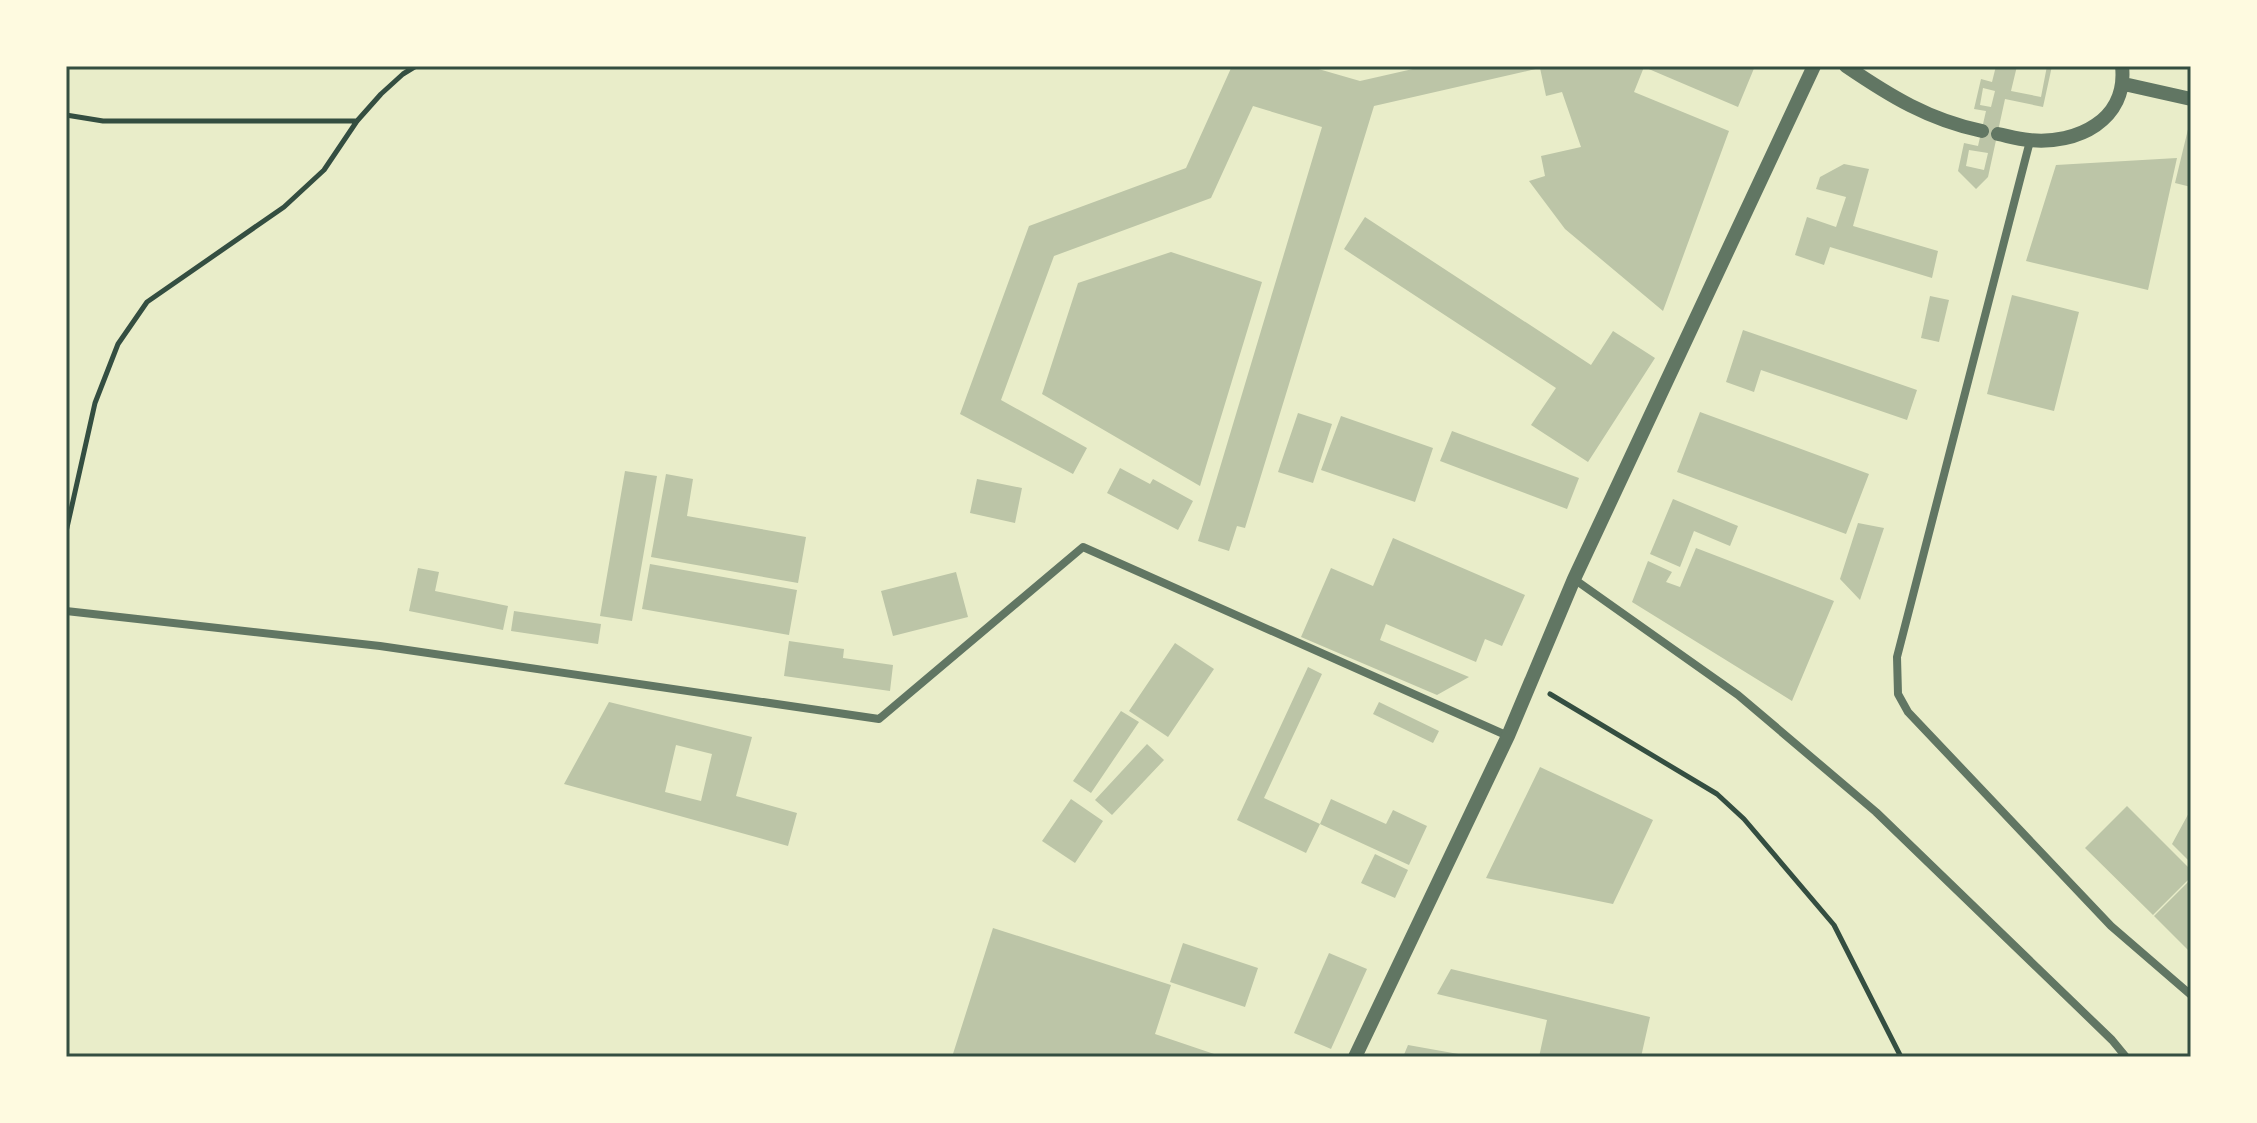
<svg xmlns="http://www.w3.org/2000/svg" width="2257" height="1123" font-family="'DejaVu Sans',sans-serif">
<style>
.building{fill:#bcc5a7;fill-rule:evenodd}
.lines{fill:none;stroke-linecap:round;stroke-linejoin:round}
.path{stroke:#344e41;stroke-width:5}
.minor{stroke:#617663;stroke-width:8}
.tertiary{stroke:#617663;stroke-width:14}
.neatline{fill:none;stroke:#344e41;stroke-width:3}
</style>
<rect width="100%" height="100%" fill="#e9edc9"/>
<!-- building -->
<path class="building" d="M1232 66 1249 69 1250 66H1308L1360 81 1426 66H1755L1738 107 1644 67 1634 92 1729 131 1663 311 1565 229 1529 181 1545 176 1541 156 1581 147 1562 92 1546 96 1540 68 1374 106 1245 528 1237 526 1229 551 1198 541 1322 127 1253 106 1211 198 1054 256 1001 400 1087 448 1073 474 960 414 1029 226 1186 168Z
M1996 66H2017L2011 91 2041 97 2047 66H2052L2043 107 2005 99 1988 177 1976 189 1958 171 1964 143 1978 146 1986 111 1974 109 1981 79 1992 82ZM1983 88 1995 91 1991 107 1980 105ZM1969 150 1988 153 1984 170 1966 166Z
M2190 121 2191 122V187L2175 183Z
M2177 158 2148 290 2026 261 2056 165Z
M1844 164 1869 169 1853 226 1938 251 1932 278 1830 247 1824 265 1795 255 1807 217 1836 227 1846 197 1816 189 1820 177Z
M1365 217 1591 365 1613 331 1655 358 1588 462 1531 425 1556 388 1344 249Z
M1171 252 1262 282 1200 486 1042 394 1078 283Z
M2012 295 2079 312 2054 411 1987 394Z
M1930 296 1949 300 1939 342 1921 338Z
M1743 330 1917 390 1907 420 1761 370 1754 392 1726 382Z
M1700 412 1869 474 1846 534 1677 472Z
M1298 413 1332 424 1313 483 1278 472Z
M1341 416 1433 448 1415 502 1321 470Z
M1452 431 1579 478 1567 509 1440 461Z
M1120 468 1150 484 1153 479 1193 501 1178 530 1107 493Z
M625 471 657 476 632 621 600 616Z
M666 474 693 479 687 516 806 537 798 583 651 557Z
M977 479 1022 488 1015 523 970 513Z
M1673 499 1738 526 1730 546 1694 531 1680 567 1650 554Z
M1858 523 1884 528 1860 600 1840 579Z
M1393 538 1525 595 1502 646 1485 639 1476 662 1386 624 1380 640 1469 677 1437 695 1301 637 1331 568 1373 586Z
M1696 548 1834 601 1792 701 1632 602 1648 561 1672 572 1666 582 1680 587Z
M650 564 797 590 789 635 642 609Z
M418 568 439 572 435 591 508 606 503 630 409 611Z
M956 572 968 617 893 636 881 591Z
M514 611 601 624 598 644 511 631Z
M789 641 844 649 843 658 893 665 890 691 784 676Z
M1175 643 1214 669 1168 737 1129 711Z
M1308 667 1322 674 1264 798 1320 824 1306 853 1237 820Z
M609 702 752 737 736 796 797 813 788 846 564 784ZM676 745 712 754 701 801 665 792Z
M1379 702 1439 731 1433 743 1373 714Z
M1121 711 1139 722 1091 793 1073 781Z
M1147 744 1164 760 1112 815 1095 800Z
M1540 767 1653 820 1613 904 1486 878Z
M1071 799 1103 821 1075 863 1042 841Z
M1331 799 1386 824 1393 810 1427 826 1409 865 1320 824Z
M2127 806 2191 870V877L2153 915 2085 848Z
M2191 809V863L2172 844Z
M1375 854 1408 870 1395 898 1361 883Z
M2191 879V953L2154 916Z
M993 928 1171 985 1155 1034 1223 1057H952Z
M1183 943 1258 968 1245 1007 1170 982Z
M1329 953 1367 969 1331 1049 1294 1033Z
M1451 969 1650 1017 1641 1057H1539L1547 1020 1437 994Z
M1408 1045 1464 1055V1057H1403Z"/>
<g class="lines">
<!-- path -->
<path class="path" d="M66 115 103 121H357
M66 532 95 403 118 344 147 302 284 207 324 170 357 121 381 94 403 74 416 66
M1550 694 1717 794 1744 819 1834 925 1901 1057"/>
<!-- minor -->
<path class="minor" d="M2030 141 1897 657 1898 694 1908 712 2111 926 2191 995
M1574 579 1738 695 1876 812 2112 1040 2126 1057
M66 611 380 646 879 719 1083 547 1508 736"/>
<!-- tertiary -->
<path class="tertiary" d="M1846 66C1890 96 1929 120 1982 131
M2124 84 2191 99
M1998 134C2008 136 2018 139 2029 140 2077 145 2128 120 2122 66
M1355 1057 1508 736 1574 579 1814 66"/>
</g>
<!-- border -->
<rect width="2257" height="1123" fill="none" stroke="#fefae0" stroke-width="136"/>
<rect x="68" y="68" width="2121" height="987" class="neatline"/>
</svg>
